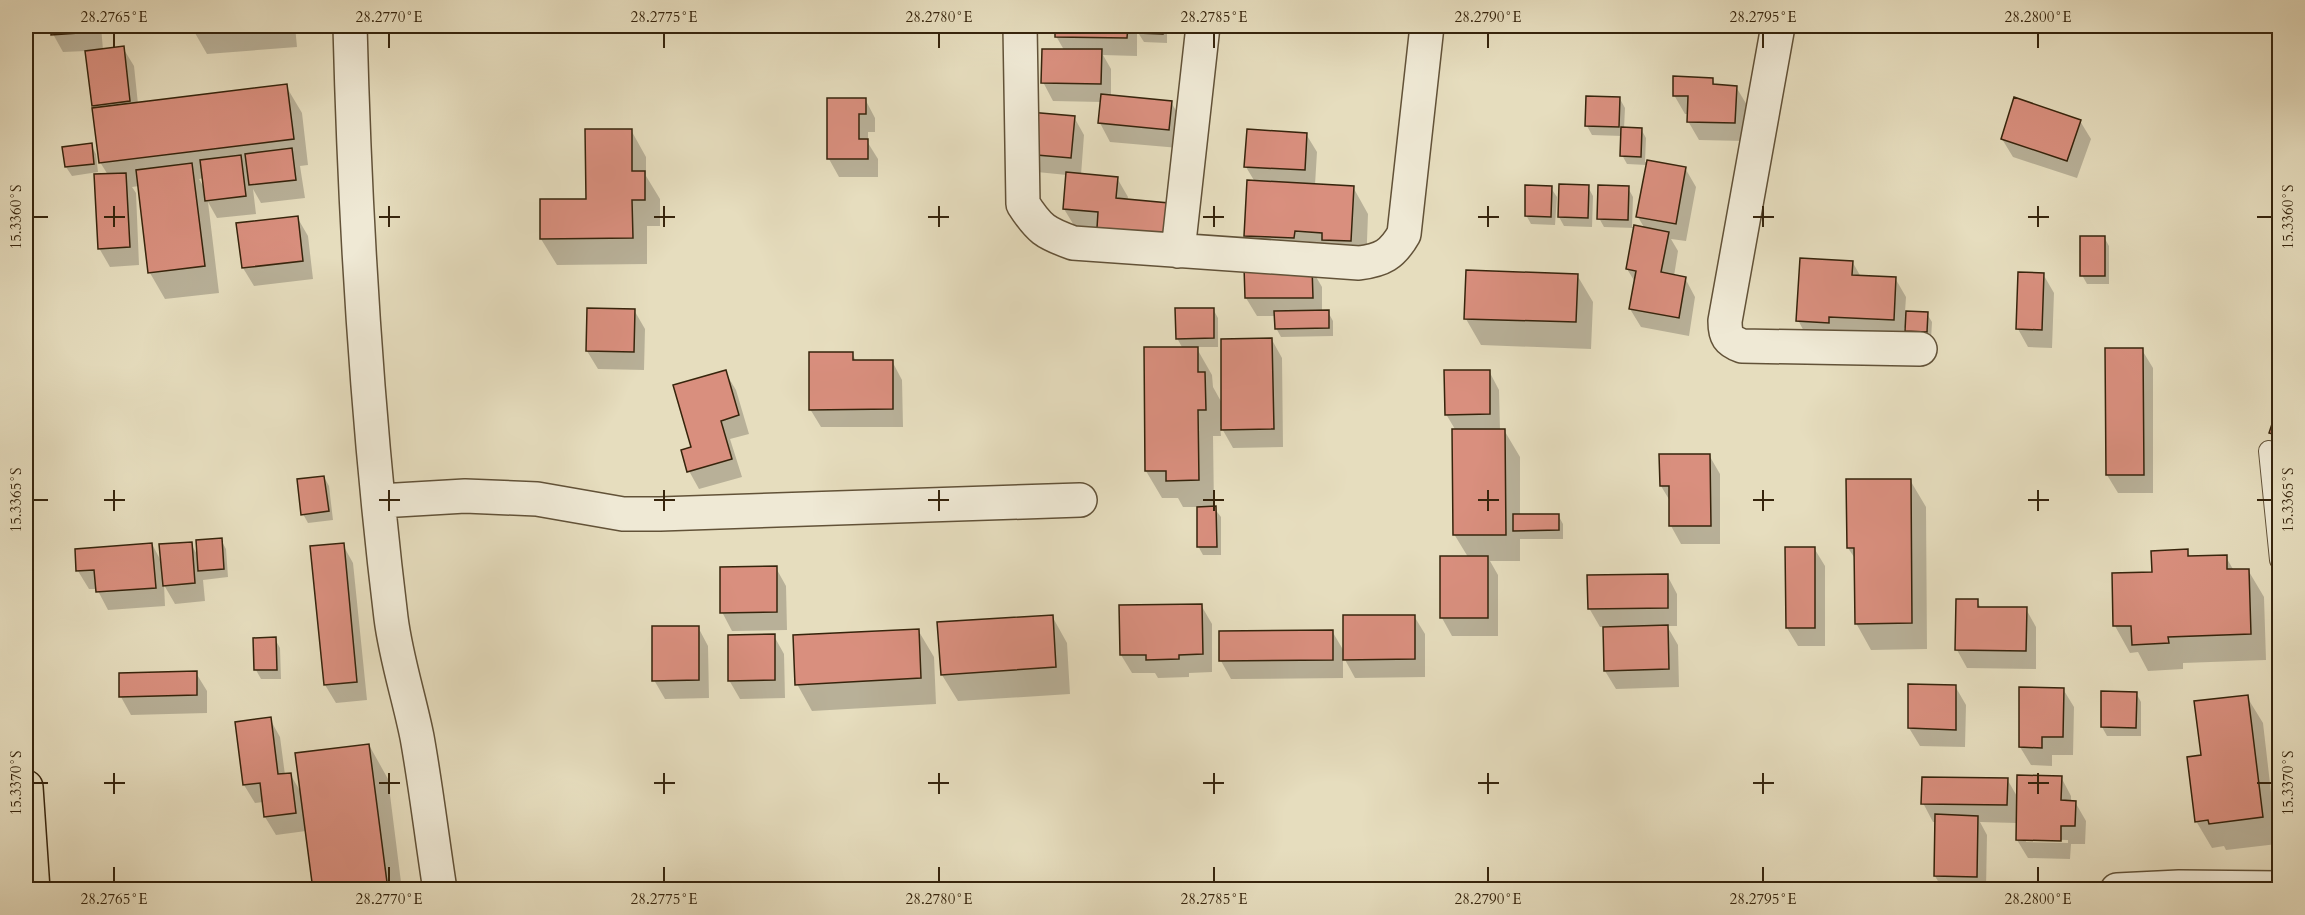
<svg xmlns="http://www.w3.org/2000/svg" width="2305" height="915" font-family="Cardo,serif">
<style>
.shadow{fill:#0003;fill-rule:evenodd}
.building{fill:#d98f7e;stroke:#36240c;stroke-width:1.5}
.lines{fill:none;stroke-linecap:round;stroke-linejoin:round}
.service-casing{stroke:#625238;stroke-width:22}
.minor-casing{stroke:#625238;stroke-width:36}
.primary-casing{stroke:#36240c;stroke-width:36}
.service{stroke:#efe9d5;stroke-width:20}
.minor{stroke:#efe9d5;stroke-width:33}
.primary{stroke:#e6ddbe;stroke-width:33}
.ticks{fill:none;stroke:#36240c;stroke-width:2}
.neatline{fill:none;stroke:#36240c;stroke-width:2}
.ticks-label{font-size:15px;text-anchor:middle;fill:#36240c}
</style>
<rect width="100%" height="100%" fill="#e6ddbe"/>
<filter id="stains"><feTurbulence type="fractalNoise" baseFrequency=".00333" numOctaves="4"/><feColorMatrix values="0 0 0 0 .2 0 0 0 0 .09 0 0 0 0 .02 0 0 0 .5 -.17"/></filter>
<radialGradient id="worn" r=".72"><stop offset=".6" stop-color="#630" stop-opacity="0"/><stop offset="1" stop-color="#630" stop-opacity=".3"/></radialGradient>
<!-- shadow -->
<path class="shadow" d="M52 26H101L103 50 123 48 134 66 138 104 286 86 302 113 308 165 300 166 305 198 261 203 253 189 256 214 217 218 208 202 219 293 165 299 150 273 139 186 132 187 136 193 139 265 110 267 99 248 108 175 100 162 86 51 63 52 53 34ZM204 178 205 189 199 179Z
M191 26H295L297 47 207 54Z
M1056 26H1180V32L1167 31V43L1144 42 1137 31V56L1103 55 1111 69V96L1171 102 1182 121 1179 148 1110 142 1100 123 1102 102 1053 101 1043 82 1064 50 1056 36Z
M1712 79 1716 86 1736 87 1747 105 1745 141 1699 140 1688 121 1689 114H1685L1674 95Z
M865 99 875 118V132H868V143L878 159V177H839L829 159Z
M1620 99 1625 108 1624 129H1641L1646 138 1645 162 1685 168 1696 187 1686 241 1671 239 1678 251 1674 276 1685 278 1695 297 1689 336 1641 327 1630 309 1635 282 1627 269 1635 228 1604 227 1599 218 1628 188 1633 197 1632 227 1645 229 1638 217 1647 165 1627 164 1622 155V136L1592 135 1587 126Z
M1074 117 1084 135 1081 175 1117 178 1128 197 1127 201 1176 253 1075 227 1064 209 1067 175 1037 172 1027 153Z
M2080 121 2091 139 2077 178 2013 157 2002 139Z
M631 130 646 157V176L660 199V226H647V264L557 265 541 239 588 200Z
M1306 134 1317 152 1315 185 1353 187 1368 214 1366 268 1261 263 1246 236 1255 182 1246 167Z
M91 145 96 154 98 172 72 176 66 167Z
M2280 182V202L2274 193Z
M1588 187 1593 196 1592 227 1564 226 1559 217Z
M1551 188 1557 197 1555 225 1531 224 1526 215Z
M297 217 308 236 313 279 254 286 243 268 238 224Z
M2104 237 2109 246V284H2087L2082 275Z
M1853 263 1861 277 1895 278 1906 297 1905 312 1927 314 1932 322 1931 340 1912 339 1904 327V338L1808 339 1798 320Z
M1311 268 1322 287V312H1328L1333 321V336L1281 337 1276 328V316H1257L1246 298V269Z
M2043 274 2054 293 2052 348 2028 347 2018 329Z
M1577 275 1593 302 1591 349 1481 345 1466 319Z
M1213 309 1218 318V347H1196L1212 375 1213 387 1223 405 1272 340 1282 358 1283 447 1233 448 1220 425 1221 436H1213L1214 508 1221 517V555H1203L1198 546V507H1183L1178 498H1162L1146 471 1183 349 1177 338Z
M634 310 645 329 644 370 598 369 587 351Z
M2142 350 2153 368V493H2118L2107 475Z
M852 353 856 361H892L902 380 903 427H821L810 409Z
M1489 371 1499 390 1500 430H1504L1520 457V516L1558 515 1563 524V539H1520V561H1490L1498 575V636H1452L1442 618 1441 558 1468 557 1454 534 1456 431 1446 414Z
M725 372 736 390 749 434 730 439 742 477 699 489 689 471 693 448Z
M2280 405V448L2271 433Z
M1709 455 1720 474V544H1681L1671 526 1670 501 1661 486Z
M324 477 329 486 333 520 308 523 303 514Z
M1910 480 1926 507 1927 649 1871 650 1856 623V560L1848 548Z
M221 540 226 549 228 577 203 580 205 601 175 604 164 585 165 606 108 610 97 589H89L78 571 76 550 152 544 162 563 191 544 198 556Z
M343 545 353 563 367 700 336 703 325 685Z
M1814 548 1825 566V646H1798L1787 628Z
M2187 551 2191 558 2226 557 2234 571 2248 570 2264 597 2266 660 2183 663V669L2148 671 2138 652 2130 653 2115 626 2113 575 2153 574Z
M776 568 786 586 787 630 732 631 722 612Z
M1667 575 1677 594V626H1667L1678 645 1679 687 1616 689 1605 671 1604 627H1600L1589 608Z
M1977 601 1981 608 2026 609 2036 627V669L1967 668 1957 650Z
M1201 605 1212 624V672L1189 673V677L1158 678 1155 673H1132L1121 655Z
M1052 616 1067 643 1070 694 958 701 942 675Z
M1414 616 1425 634V677L1355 678 1343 656V678L1231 679 1221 661 1332 631 1345 653Z
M698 627 708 646 709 698 665 699 654 680Z
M918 630 934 657 936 704 812 711 797 684Z
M774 636 784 654 785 698 740 699 729 680Z
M275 639 280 648 281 679H261L256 670Z
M196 673 207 691V713L131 715 121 697Z
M1955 686 1966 705 1965 747 1920 746 1909 728Z
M2063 689 2074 707 2073 755H2052V766L2031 765 2020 747Z
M2136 693 2141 702V736H2107L2102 727Z
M2247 697 2263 723 2277 844 2226 850 2224 846 2212 848 2196 821 2202 756Z
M270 719 280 737 285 775 290 774 302 794 369 745 388 779 402 890H314L306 831 276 835 265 817 263 802 255 803 244 785Z
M2061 777 2071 796V802H2075L2086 821 2085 844H2071L2070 859 2028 858 2017 840V823L1980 822 1987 835 1986 890H1943L1935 876 1936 822H1933L1923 803 2007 779 2018 798ZM2026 839 2068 840V843L2026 842Z"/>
<!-- building -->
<path class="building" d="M51 26H93V32L51 35Z
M1055 26H1128L1127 38 1055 37Z
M1137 26H1163V34L1137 33Z
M124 46 130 101 92 106 85 51Z
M1042 49H1102L1101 84 1041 83Z
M1673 76 1713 78V84L1737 86 1735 123 1687 122 1688 96H1673Z
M287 84 294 139 99 163 92 108Z
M1101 94 1172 101 1169 130 1098 123Z
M1586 96 1620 97 1619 127 1585 126Z
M2014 97 2081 120 2067 161 2001 139Z
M827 98H866V114H859V139H868V159H827Z
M1029 112 1075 116 1071 158 1025 154Z
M1621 127 1642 128 1641 157 1620 156Z
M585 129H632V171H645V200H632L633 238 540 239V199H586Z
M1247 129 1307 133 1305 170 1244 167Z
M92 143 94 164 65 167 62 147Z
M292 148 296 180 249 185 245 154Z
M241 155 246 196 205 201 200 160Z
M1647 160 1686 167 1676 224 1636 217Z
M192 163 205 266 148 273 136 170Z
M1066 172 1118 177 1116 198 1169 203 1166 235 1097 228 1098 212 1063 209Z
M126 173 130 247 98 249 94 174Z
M1247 180 1354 186 1351 241 1322 240V233L1295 231 1294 238 1244 236Z
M1559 184 1589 185 1588 218 1558 217Z
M1525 185 1552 186 1551 217 1525 216Z
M1598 185 1629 186 1628 220 1597 219Z
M298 216 303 261 242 268 236 223Z
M1634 225 1669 232 1661 272 1686 277 1679 318 1629 309 1636 271 1626 269Z
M2080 236H2105V276H2080Z
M1800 258 1853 261 1852 275 1896 277 1894 320 1829 317V323L1796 321Z
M1244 267H1312L1313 298H1245Z
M1466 270 1578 274 1576 322 1464 319Z
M2018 272 2044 273 2042 330 2016 329Z
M587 308 635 309 634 352 586 351Z
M1175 308H1214V338L1176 339Z
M1329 310V328L1275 329 1274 311Z
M1906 311 1928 312 1927 332 1905 331Z
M1272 338 1274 429 1221 430V339Z
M1144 347H1198V372H1205L1206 410H1198L1199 480 1166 481V471H1145Z
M2105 348H2143L2144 475H2106Z
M809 352H853V360H893V409L809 410Z
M726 370 739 415 721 421 732 459 687 472 681 450 691 447 673 385Z
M1444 370H1490V414L1445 415Z
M2280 400V436L2269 433Z
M1452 429H1505L1506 535H1453Z
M1659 454H1710L1711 526H1669V486H1660Z
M324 476 329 511 301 515 297 479Z
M1846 479H1911L1912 623 1855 624 1854 548H1847Z
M1216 506 1217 547H1197V507Z
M1513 514H1559V530L1513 531Z
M222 538 224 569 198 571 196 540Z
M192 542 195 583 163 586 159 544Z
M152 543 156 588 96 592 94 570 76 571 75 549Z
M344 543 357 682 324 685 310 546Z
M1785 547H1815V628H1786Z
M2188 549V556L2227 555V569H2249L2251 634 2168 637 2169 643 2132 645 2131 626H2113L2112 573 2152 572 2151 551Z
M1440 556H1488V618H1440Z
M777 566V612L720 613V567Z
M1668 574V608L1588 609 1587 575Z
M1956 599H1978V607H2027L2026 651 1955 650Z
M1202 604 1203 654 1179 655V659L1146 660V655H1120L1119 605Z
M1053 615 1056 667 941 675 937 622Z
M1343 615H1415V659L1343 660Z
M1668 625 1669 669 1604 671 1603 627Z
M652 626H699V680L652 681Z
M919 629 921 678 795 685 793 635Z
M1333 630V660L1219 661V631Z
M775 634V680L728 681V635Z
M276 637 277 670H254L253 638Z
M197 671V695L119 697V673Z
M1908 684 1956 685V730L1908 728Z
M2019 687 2064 688 2063 737H2042V748L2019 747Z
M2101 691 2137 692 2136 728 2101 727Z
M2248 695 2263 817 2209 824 2208 820 2195 822 2187 757 2201 755 2194 701Z
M271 717 278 774 291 773 296 813 264 817 260 783 243 785 235 722Z
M369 744 388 890H313L295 753Z
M2017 775 2062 776 2061 800 2076 801 2075 826H2061V841L2016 840Z
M1922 777 2008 778 2007 805 1921 804Z
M1935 814 1978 816 1977 877 1934 876Z"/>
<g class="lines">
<defs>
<path id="service" d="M2269 451 2280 560"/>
<path id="minor" d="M350 26C355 222 367 422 391 618 396 658 409 697 417 737 426 787 432 839 440 890
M1020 26 1023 204C1039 229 1045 233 1073 243L1359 263C1382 260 1392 255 1404 234L1427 26
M1778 26 1725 321C1725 336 1728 341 1742 346L1920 349
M1178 251 1203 26
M380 501 465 496 537 499 623 514H660L1080 500
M2117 890 2179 887 2280 888"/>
<path id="primary" d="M26 787 33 890"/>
</defs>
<!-- service casing -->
<use href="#service" class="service-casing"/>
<!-- minor casing -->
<use href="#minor" class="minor-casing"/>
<!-- primary casing -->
<use href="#primary" class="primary-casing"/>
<!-- service -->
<use href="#service" class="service"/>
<!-- minor -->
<use href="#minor" class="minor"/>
<!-- primary -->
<use href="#primary" class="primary"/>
</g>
<!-- ticks -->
<path class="ticks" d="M114 33V48M389 33V48M664 33V48M939 33V48M1214 33V48M1488 33V48M1763 33V48M2038 33V48M114 206V227M389 206V227M664 206V227M939 206V227M1214 206V227M1488 206V227M1763 206V227M2038 206V227M33 217H48M104 217H125M379 217H400M654 217H675M928 217H949M1203 217H1224M1478 217H1499M1753 217H1774M2028 217H2049M2257 217H2272M114 490V511M389 490V511M664 490V511M939 490V511M1214 490V511M1488 490V511M1763 490V511M2038 490V511M33 500H48M104 500H125M379 500H400M654 500H675M928 500H949M1203 500H1224M1478 500H1499M1753 500H1774M2028 500H2049M2257 500H2272M114 773V794M389 773V794M664 773V794M939 773V794M1214 773V794M1488 773V794M1763 773V794M2038 773V794M33 783H48M104 783H125M379 783H400M654 783H675M928 783H949M1203 783H1224M1478 783H1499M1753 783H1774M2028 783H2049M2257 783H2272M114 867V882M389 867V882M664 867V882M939 867V882M1214 867V882M1488 867V882M1763 867V882M2038 867V882"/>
<!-- margin -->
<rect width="2305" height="915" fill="none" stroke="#e6ddbe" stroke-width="66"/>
<rect x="33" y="33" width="2239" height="849" class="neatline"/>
<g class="ticks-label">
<text x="114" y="22">28.2765°E</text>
<text x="389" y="22">28.2770°E</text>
<text x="664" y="22">28.2775°E</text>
<text x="939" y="22">28.2780°E</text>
<text x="1214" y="22">28.2785°E</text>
<text x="1488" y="22">28.2790°E</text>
<text x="1763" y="22">28.2795°E</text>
<text x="2038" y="22">28.2800°E</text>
<text transform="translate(16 217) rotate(-90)" y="5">15.3360°S</text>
<text transform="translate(2288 217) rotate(-90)" y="5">15.3360°S</text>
<text transform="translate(16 500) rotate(-90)" y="5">15.3365°S</text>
<text transform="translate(2288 500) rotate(-90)" y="5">15.3365°S</text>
<text transform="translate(16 783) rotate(-90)" y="5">15.3370°S</text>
<text transform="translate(2288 783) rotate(-90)" y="5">15.3370°S</text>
<text x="114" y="904">28.2765°E</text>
<text x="389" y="904">28.2770°E</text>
<text x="664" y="904">28.2775°E</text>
<text x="939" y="904">28.2780°E</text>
<text x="1214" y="904">28.2785°E</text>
<text x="1488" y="904">28.2790°E</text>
<text x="1763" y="904">28.2795°E</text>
<text x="2038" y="904">28.2800°E</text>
</g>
<rect width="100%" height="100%" filter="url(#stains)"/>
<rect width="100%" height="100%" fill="url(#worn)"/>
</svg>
